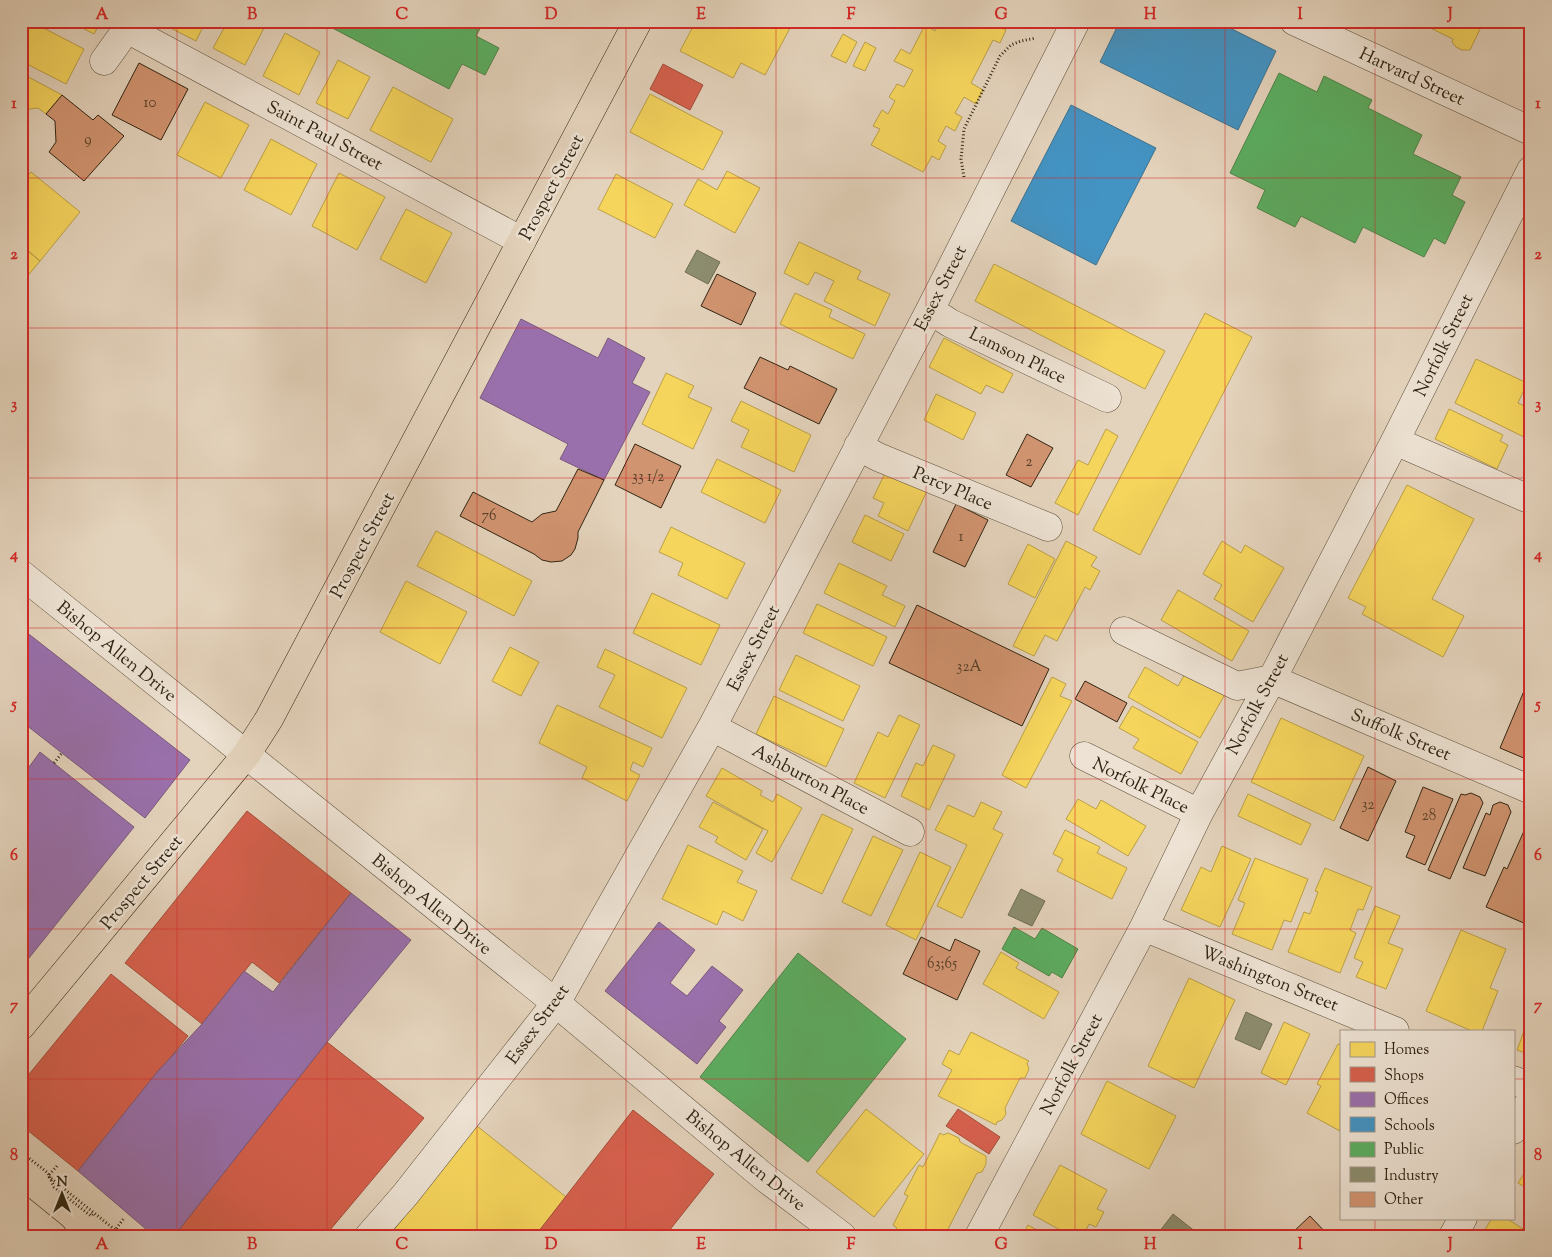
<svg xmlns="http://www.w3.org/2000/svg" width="1552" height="1257" font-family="'Sorts Mill Goudy',serif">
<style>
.homes{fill:#f6d55c;stroke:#bba046}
.shops{fill:#d6604d;stroke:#a44e3b}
.offices{fill:#9970ab;stroke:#7a597d}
.schools{fill:#4393c3;stroke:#3d728e}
.public{fill:#5aae61;stroke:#4d8549}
.industry{fill:#8c8c6e;stroke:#706d52}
.building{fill:#d19470;stroke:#302412}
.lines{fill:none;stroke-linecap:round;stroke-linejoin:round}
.minor-casing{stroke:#5d503c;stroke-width:29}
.major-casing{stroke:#302412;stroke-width:29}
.path{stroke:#302412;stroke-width:3;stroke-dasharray:1 2.5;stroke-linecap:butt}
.minor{stroke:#ede2d3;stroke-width:28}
.major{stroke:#e4d3bc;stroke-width:28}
.grid{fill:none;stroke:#d62828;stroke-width:1;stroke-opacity:0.55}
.labels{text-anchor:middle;stroke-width:5;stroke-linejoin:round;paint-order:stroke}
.number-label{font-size:15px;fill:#58402a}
.street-label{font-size:18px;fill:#302412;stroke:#ede2d3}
.neatline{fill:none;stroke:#d62828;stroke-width:2}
.grid-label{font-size:16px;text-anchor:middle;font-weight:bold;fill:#d62828}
</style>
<rect width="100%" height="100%" fill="#e4d3bc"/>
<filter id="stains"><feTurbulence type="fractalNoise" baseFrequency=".004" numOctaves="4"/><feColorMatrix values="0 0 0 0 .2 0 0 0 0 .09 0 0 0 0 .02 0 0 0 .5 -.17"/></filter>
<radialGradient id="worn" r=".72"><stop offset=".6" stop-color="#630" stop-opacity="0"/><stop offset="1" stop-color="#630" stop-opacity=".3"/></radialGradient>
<!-- homes -->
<path class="homes" d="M26 21H30L84 49 66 84 21 61V30Z
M69 21H101L94 34Z
M162 21H206L196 41 161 23Z
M228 21H261L266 24 245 65 213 48Z
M696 21H776L790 28 765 75 741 63 733 78 680 51Z
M940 21H1003L1000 27 1006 30 1000 43 993 40 971 83 983 90 976 104 964 97 955 113 962 117 955 131 946 126 938 141 946 146 939 160 932 156 923 172 871 145 880 129 873 126 882 110 888 114 895 101 889 97 897 84 904 87 913 70 894 61 901 49 910 54 925 25 935 31Z
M1416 21H1484L1470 50H1462L1456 47 1452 42 1453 39Z
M285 33 320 52 299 95 263 76Z
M843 34 857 42 846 63 831 56Z
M865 42 876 48 865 71 853 66Z
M338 60 370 77 348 119 316 103Z
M21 73 62 95 46 114 38 108 21 110Z
M393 87 453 119 431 162 370 130Z
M650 94 723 132 703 170 630 132Z
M205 102 249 125 221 178 177 155Z
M271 139 317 164 291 215 244 190Z
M727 171 760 188 735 233 684 205 698 179 717 190Z
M31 172 80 212 40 261 21 245V241L29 231 22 225 27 219 21 214V184Z
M339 173 385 197 357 250 312 226Z
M616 174 673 204 655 238 598 209Z
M406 209 452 233 426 283 380 259Z
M799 242 861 271 857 279 890 294 875 326 824 301 834 281 815 272 808 285 784 273Z
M21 245 40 261 21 284Z
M994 264 1165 351 1145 389 975 301Z
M795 293 832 310 829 317 865 334 853 359 780 324Z
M1205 313 1252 337 1140 555 1093 530Z
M944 338 1013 374 1003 393 986 385 981 394 929 367Z
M1476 359 1527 383 1518 403 1531 409V427L1526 438 1455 403Z
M666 373 694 386 688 397 712 408 693 449 642 424Z
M936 394 976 413 963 440 924 420Z
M741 401 811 435 794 472 741 447 749 430 731 421Z
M1449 409 1503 435 1500 441 1508 445 1497 469 1435 439Z
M1106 429 1118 436 1078 515 1055 503 1078 460 1088 465Z
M717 459 781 490 765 523 701 492Z
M886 471 927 491 908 531 878 516 884 503 873 498Z
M1407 485 1474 519 1432 599 1464 616 1443 657 1362 614 1366 607 1348 598Z
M865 515 904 534 891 561 852 542Z
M671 527 745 563 727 599 678 575 683 563 659 552Z
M436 531 532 581 514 616 417 566Z
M1066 541 1097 557 1091 566 1100 571 1090 590 1085 587 1057 641 1045 635 1034 656 1013 646Z
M1222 541 1241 553 1245 545 1284 568 1253 622 1214 599 1222 585 1203 574Z
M1028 544 1055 559 1035 598 1008 584Z
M839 563 887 586 882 595 905 606 895 627 824 593Z
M406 581 467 612 440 664 380 632Z
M1178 590 1249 631 1232 661 1161 620Z
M652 593 720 625 701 665 633 633Z
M817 604 887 637 873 666 803 633Z
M510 647 539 662 521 696 492 681Z
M605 649 687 688 662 738 599 707 615 675 597 667Z
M796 655 860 686 843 721 779 690Z
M1145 667 1178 686 1189 667 1228 689 1200 738 1128 697Z
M1052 677 1066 684 1060 696 1072 701 1026 788 1002 775Z
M774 696 844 729 826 767 756 734Z
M557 705 652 748 643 767 633 762 630 770 640 775 627 801 582 778 587 767 539 743Z
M1132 706 1198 742 1181 774 1133 748 1139 739 1119 728Z
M899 715 920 725 885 798 854 783 878 732 888 737Z
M1281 718 1364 756 1334 821 1251 782Z
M933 745 955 755 929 810 901 796 916 763 923 766Z
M722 768 762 791 760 795 773 802 777 794 802 808 772 862 756 853 768 831 706 796Z
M1248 794 1311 824 1301 845 1238 816Z
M1078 799 1096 809 1101 800 1146 826 1128 856 1066 819Z
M713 802 763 829 746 860 715 842 718 837 699 827Z
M981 802 1002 812 993 829 1003 834 962 918 937 906 967 845 935 830 948 805 974 817Z
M822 814 853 829 822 894 791 879Z
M1065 830 1100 847 1097 853 1127 868 1112 899 1057 871 1063 859 1053 854Z
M873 836 903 850 871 916 842 902Z
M688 845 743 871 737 882 757 891 743 921 723 911 717 925 662 899Z
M1222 846 1251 859 1220 927 1181 910 1201 867 1211 872Z
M920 852 951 867 916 940 886 925Z
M1255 858 1308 879 1291 922 1284 920 1272 950 1232 934 1245 903 1238 900Z
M1325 868 1372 887 1363 910 1358 909 1350 930 1356 933 1340 973 1288 952 1304 912 1310 914 1318 892 1315 891Z
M1375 906 1400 916 1388 943 1403 949 1386 989 1356 977 1363 962 1354 958Z
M1461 930 1506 949 1490 988 1498 991 1482 1031H1472L1426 1011Z
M1001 952 1019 963 1016 968 1059 992 1044 1019 983 984Z
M1189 978 1235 1000 1194 1088 1148 1066Z
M1531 1012V1055L1517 1050Z
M1284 1022 1310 1034 1286 1085 1261 1073Z
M971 1032 1029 1061 1027 1063 1029 1069 1025 1078H1020L1005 1108 1006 1114 1002 1120 997 1122 996 1125 938 1096 952 1070 942 1064 949 1050 959 1055Z
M1338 1044 1341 1045 1340 1131 1307 1113 1321 1086 1317 1084Z
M1107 1081 1176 1116 1149 1169 1081 1134Z
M866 1109 924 1154 874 1217 816 1172Z
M477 1126 566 1197 535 1236H389Z
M940 1133 943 1135 948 1133 959 1138 960 1142 986 1156V1164L982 1172 977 1173 947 1231 948 1236H905L897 1231 896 1227 893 1225 908 1196 904 1194 919 1165 923 1167Z
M1531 1163V1191L1518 1183Z
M1060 1165 1107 1190 1097 1209 1104 1212 1096 1227 1089 1224 1083 1236H1071L1033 1215Z
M1492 1218H1506L1531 1234V1236H1481Z
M1028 1225 1048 1236H1022Z"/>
<!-- shops -->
<path class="shops" d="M663 64 703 85 690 110 650 89Z
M247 811 351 893 279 983 252 962 202 1024 125 963Z
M111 974 188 1036 78 1171 21 1125V1084Z
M327 1042 424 1118 325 1236H174Z
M958 1109 1000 1137 989 1154 946 1126Z
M633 1110 714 1174 665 1236H535Z"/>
<!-- offices -->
<path class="offices" d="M521 319 598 358 608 338 645 358 632 383 650 392 604 480 560 459 568 444 480 398Z
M21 628 190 760 145 818 21 721Z
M40 752 134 827 21 968V778Z
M351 893 411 940 327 1042 174 1236H154L78 1171 158 1071 202 1024 244 971 273 992Z
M659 922 695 950 670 983 687 996 712 966 743 990 719 1021 726 1027 697 1064 605 991Z"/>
<!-- schools -->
<path class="schools" d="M1120 21H1216L1276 51 1238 130 1100 62Z
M1071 105 1156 148 1096 265 1011 221Z"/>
<!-- public -->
<path class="public" d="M319 21H484L476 36 499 48 485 75 462 64 449 89Z
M1279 73 1317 92 1324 76 1372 100 1368 108 1422 135 1413 154 1461 177 1452 195 1465 202 1445 244 1434 238 1424 257 1363 227 1355 243 1301 216 1295 227 1257 208 1265 190 1230 173Z
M1014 927 1035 939 1042 928 1078 949 1062 978 1052 972 1049 976 1002 949Z
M798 953 906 1039 808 1162 700 1077Z"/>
<!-- industry -->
<path class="industry" d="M697 250 720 262 708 284 685 272Z
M1021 889 1045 901 1032 926 1008 915Z
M1246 1012 1272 1024 1260 1050 1235 1039Z
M1173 1214 1196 1232 1193 1236H1156Z"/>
<!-- building -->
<path class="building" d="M139 63 188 89 161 140 112 115Z
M62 95 93 120 98 115 124 136 84 181 49 152 56 142 55 121 46 114Z
M717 274 756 293 741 325 701 306Z
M760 357 788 370 790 366 837 389 819 424 744 388Z
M1027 434 1053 448 1031 487 1006 475Z
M635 444 681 466 661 508 615 485Z
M578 469 604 480 578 532V538L575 549 571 555 562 561 551 562 542 560 534 554 460 516 473 492 532 522 542 514 556 511Z
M956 504 988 520 965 567 933 552Z
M917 605 1049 669 1022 726 889 663Z
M1085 681 1127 703 1117 722 1075 699Z
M1524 691 1531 694V748L1526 759 1500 748Z
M1368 767 1396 781 1368 841 1340 828Z
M1423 787 1453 799 1425 865 1406 857 1415 836 1405 832Z
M1471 793 1480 797 1483 803 1450 879 1428 870 1461 794 1465 795Z
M1500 802 1508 805 1511 812 1485 876 1463 868 1486 813 1490 815 1493 805Z
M1524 831 1531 834V926L1486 907 1504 867 1507 869Z
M921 937 950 951 955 939 980 951 957 1000 903 974Z
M1310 1216 1329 1236H1292L1291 1234Z"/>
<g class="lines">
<defs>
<path id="minor" d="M132 21 127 29 522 241
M1294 21 1531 131
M104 61 127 29
M930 310 950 323 1107 398
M1395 441 1531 500
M858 446 878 457 1048 527
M21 574 556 1003 764 1177 842 1236
M1124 631 1237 686 1272 679 1531 790
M712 727 910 832
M1084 756 1199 813
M1144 927 1395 1031
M1513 1080 1531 1087
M1513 1130 1531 1099
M369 1236 405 1195 556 1003 712 727 930 310 1076 21
M979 1236 1144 927 1199 813 1272 679 1395 441 1531 170
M1453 1236 1463 1218"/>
<path id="major" d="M21 1026 246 755 269 719 638 21
M21 1210 53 1236"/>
</defs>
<!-- minor casing -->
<use href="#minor" class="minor-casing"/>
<!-- major casing -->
<use href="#major" class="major-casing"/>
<!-- path -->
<path class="path" d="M964 177 961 159 964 129 1000 56 1011 45 1021 41 1036 38
M54 763 62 753
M21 1152 48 1173 54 1187 91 1216 94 1213
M57 1166 48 1176 119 1233
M118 1231 116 1229 124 1218"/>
<!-- minor -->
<use href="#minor" class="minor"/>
<!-- major -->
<use href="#major" class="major"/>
</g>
<!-- grid -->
<path class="grid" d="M177 21V1236M327 21V1236M477 21V1236M626 21V1236M776 21V1236M926 21V1236M1075 21V1236M1225 21V1236M1375 21V1031M21 178H1531M21 328H1531M21 478H1531M21 628H1531M21 779H1531M21 929H1531M21 1079H1341M1513 1079H1531M1375 1218V1236"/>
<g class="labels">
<!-- number labels -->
<g class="number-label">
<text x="150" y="107">10</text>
<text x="88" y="144">9</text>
<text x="1029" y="466">2</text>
<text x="648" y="481">33 1/2</text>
<text x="489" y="520">76</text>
<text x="961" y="541">1</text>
<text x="969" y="671">32A</text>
<text x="1368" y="809">32</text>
<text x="1429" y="820">28</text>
<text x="942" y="968">63;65</text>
</g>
<!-- street labels -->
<g class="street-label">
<text transform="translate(1412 76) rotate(25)" y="6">Harvard Street</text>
<text transform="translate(325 135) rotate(28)" y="6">Saint Paul Street</text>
<text transform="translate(551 187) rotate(-62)" y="6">Prospect Street</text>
<text transform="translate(940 288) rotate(-63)" y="6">Essex Street</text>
<text transform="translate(1443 345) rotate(-64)" y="6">Norfolk Street</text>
<text transform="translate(1018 355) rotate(26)" y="6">Lamson Place</text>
<text transform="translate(953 488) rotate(23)" y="6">Percy Place</text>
<text transform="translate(362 545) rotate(-62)" y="6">Prospect Street</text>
<text transform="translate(753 648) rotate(-63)" y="6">Essex Street</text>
<text transform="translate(117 651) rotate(39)" y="6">Bishop Allen Drive</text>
<text transform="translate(1257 704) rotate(-62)" y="6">Norfolk Street</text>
<text transform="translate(1401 734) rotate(23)" y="6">Suffolk Street</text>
<text transform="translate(811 779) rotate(28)" y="6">Ashburton Place</text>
<text transform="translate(1141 785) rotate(26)" y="6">Norfolk Place</text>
<text transform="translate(141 882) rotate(-50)" y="6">Prospect Street</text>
<text transform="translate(432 904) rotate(39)" y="6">Bishop Allen Drive</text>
<text transform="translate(1270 978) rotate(22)" y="6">Washington Street</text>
<text transform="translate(537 1024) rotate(-54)" y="6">Essex Street</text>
<text transform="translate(1071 1064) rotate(-62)" y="6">Norfolk Street</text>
<text transform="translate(746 1160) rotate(39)" y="6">Bishop Allen Drive</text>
</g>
</g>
<!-- margin -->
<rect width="1552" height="1257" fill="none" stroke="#e4d3bc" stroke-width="55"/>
<!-- legend -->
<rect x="1340" y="1030" width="175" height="190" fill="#ede2d3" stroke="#a19686"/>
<rect x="1350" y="1042" width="25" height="15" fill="#f6d55c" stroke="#a19686"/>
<text x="1384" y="1054" font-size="15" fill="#302412">Homes</text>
<rect x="1350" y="1067" width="25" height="15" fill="#d6604d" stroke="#a19686"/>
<text x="1384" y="1080" font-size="15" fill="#302412">Shops</text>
<rect x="1350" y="1092" width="25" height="15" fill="#9970ab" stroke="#a19686"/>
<text x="1384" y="1104" font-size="15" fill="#302412">Offices</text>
<rect x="1350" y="1117" width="25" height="15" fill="#4393c3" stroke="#a19686"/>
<text x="1384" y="1130" font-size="15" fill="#302412">Schools</text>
<rect x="1350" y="1142" width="25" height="15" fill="#5aae61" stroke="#a19686"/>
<text x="1384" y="1154" font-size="15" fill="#302412">Public</text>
<rect x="1350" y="1167" width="25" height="15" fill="#8c8c6e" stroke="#a19686"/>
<text x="1384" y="1180" font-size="15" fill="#302412">Industry</text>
<rect x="1350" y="1192" width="25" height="15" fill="#d19470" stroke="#a19686"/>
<text x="1384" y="1204" font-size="15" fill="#302412">Other</text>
<!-- north arrow -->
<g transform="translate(62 1194)" stroke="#ede2d3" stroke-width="4" paint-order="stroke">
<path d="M0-4L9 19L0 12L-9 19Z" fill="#302412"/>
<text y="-8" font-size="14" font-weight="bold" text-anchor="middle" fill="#302412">N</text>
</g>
<rect x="28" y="28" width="1496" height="1202" class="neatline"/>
<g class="grid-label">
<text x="102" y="19">A</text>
<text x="252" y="19">B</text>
<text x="402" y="19">C</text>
<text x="551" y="19">D</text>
<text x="701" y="19">E</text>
<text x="851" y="19">F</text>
<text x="1001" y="19">G</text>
<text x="1150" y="19">H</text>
<text x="1300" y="19">I</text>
<text x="1450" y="19">J</text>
<text x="14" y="108">1</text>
<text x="1538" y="108">1</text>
<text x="14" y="259">2</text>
<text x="1538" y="259">2</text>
<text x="14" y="409">3</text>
<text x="1538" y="409">3</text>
<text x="14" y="559">4</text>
<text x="1538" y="559">4</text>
<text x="14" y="709">5</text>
<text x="1538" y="709">5</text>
<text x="14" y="860">6</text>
<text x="1538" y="860">6</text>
<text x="14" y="1010">7</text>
<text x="1538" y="1010">7</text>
<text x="14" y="1160">8</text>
<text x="1538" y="1160">8</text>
<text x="102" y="1249">A</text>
<text x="252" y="1249">B</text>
<text x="402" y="1249">C</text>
<text x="551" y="1249">D</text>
<text x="701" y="1249">E</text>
<text x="851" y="1249">F</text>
<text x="1001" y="1249">G</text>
<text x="1150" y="1249">H</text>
<text x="1300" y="1249">I</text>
<text x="1450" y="1249">J</text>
</g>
<rect width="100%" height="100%" filter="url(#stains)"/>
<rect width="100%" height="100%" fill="url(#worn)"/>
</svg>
